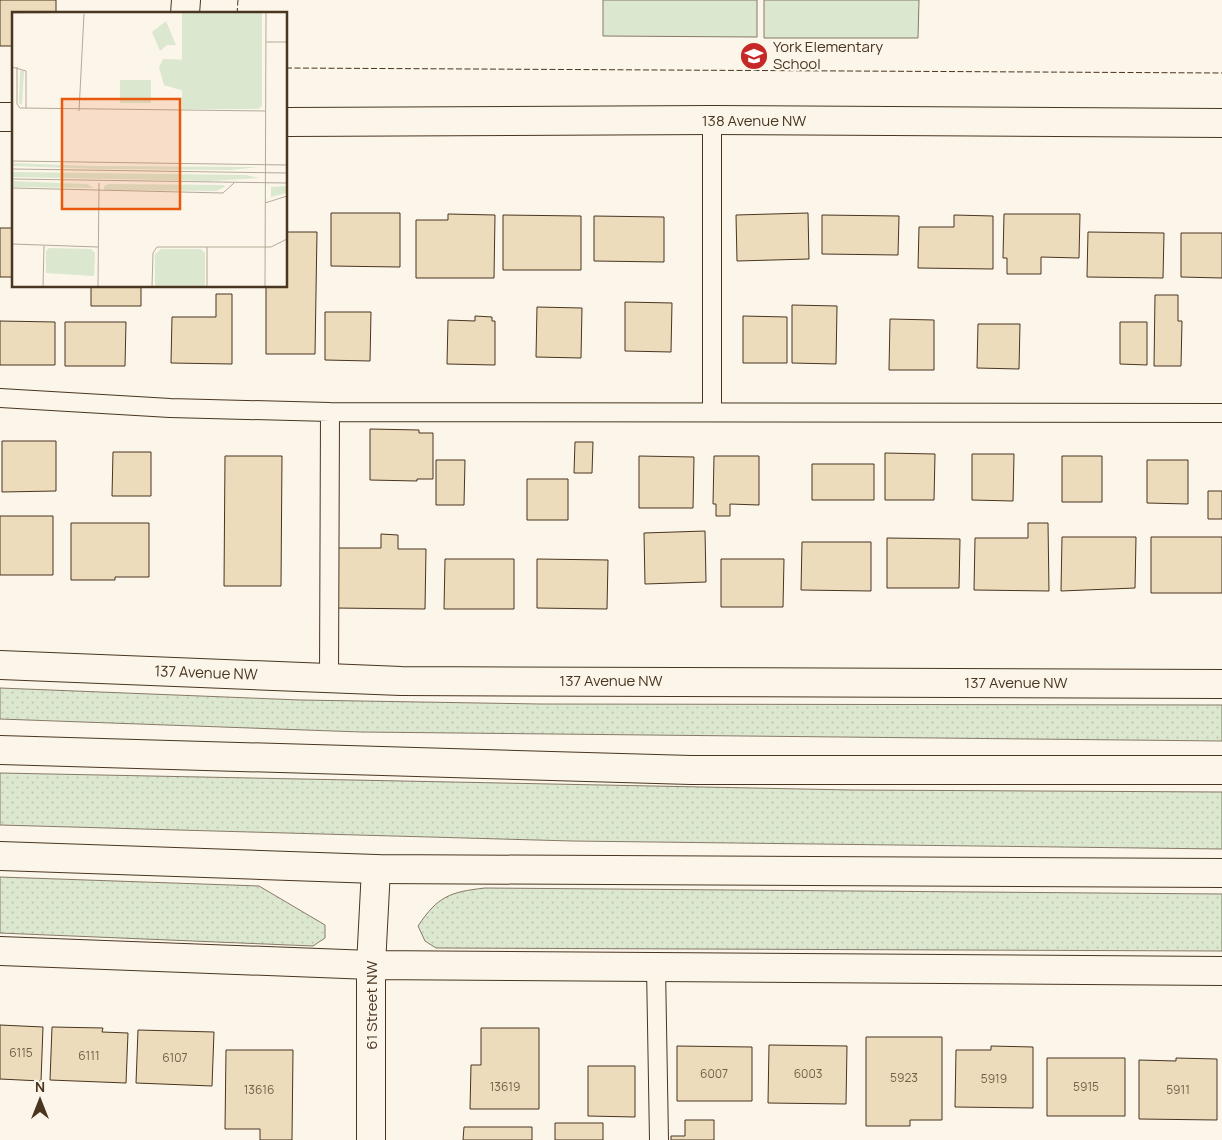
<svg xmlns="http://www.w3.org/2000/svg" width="1222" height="1140" font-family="Manrope,sans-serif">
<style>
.grass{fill:url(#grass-dots);stroke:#887966}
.pitch{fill:#dce7d0;stroke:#887966}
.building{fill:#ecdcbc;stroke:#4a3520}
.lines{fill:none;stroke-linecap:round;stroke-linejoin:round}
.service-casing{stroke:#4a3520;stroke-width:20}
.minor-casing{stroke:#4a3520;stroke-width:30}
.secondary-casing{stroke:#4a3520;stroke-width:30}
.service{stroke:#fbf6e9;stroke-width:18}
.minor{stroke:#fbf6e9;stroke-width:28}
.secondary{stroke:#fbf6e9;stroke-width:28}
.fence{stroke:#4a3520;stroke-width:1;stroke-dasharray:6 2.5;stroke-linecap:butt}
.labels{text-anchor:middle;stroke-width:4;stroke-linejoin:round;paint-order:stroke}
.number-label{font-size:12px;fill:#725f47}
.poi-label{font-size:15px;fill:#4a3520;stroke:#fbf6e9;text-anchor:start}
.street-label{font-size:15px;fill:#4a3520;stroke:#fbf6e9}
.inset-road{fill:none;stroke:#b4a999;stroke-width:1}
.view{fill:#e8590c;fill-opacity:0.15;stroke:#e8590c;stroke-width:2.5}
.inset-edge{fill:none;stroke:#4a3520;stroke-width:2.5}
</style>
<defs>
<pattern id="grass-dots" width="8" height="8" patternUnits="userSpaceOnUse" patternTransform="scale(1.25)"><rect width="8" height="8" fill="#dce7d0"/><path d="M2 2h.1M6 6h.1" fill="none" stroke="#bec7b2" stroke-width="1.8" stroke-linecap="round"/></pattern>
</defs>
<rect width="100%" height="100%" fill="#fbf6e9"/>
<!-- grass -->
<path class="grass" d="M0 688 300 700 540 704 1222 705V741L361 732 0 719Z
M0 773 852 790 1222 792V849L572 841 0 825Z
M0 877 259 886 325 925V938L313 946 0 933Z
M485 888 1222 894V951L436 948 425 941 418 926C438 896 450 892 485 888Z"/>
<!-- pitch -->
<path class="pitch" d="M603 0H757V37L603 36Z
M764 0H919L918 38H764Z"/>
<!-- building -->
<path class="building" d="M0 0H56V14H14V46H0Z
M331 213H400V267L331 266Z
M808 213 809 259 737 261 736 215Z
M448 214 495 215 494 278H416V220H448Z
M1004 214H1080L1079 258 1041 257V274H1007V258H1003Z
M503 215 581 216V270H503Z
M822 215 899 216 898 255 822 254Z
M954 215 993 216V269L918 268 919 227H954Z
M594 216 664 217V262L594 261Z
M0 228H14V277H0Z
M286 232H317L315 354H266V286H286Z
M1088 232 1164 233 1163 278 1087 277Z
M1181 233H1222V278L1181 277Z
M91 286H141V306H91Z
M216 294H232V364L171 363 172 317H216Z
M1155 295H1178V321H1182L1181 366H1154Z
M625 302 672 303 671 352 625 351Z
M792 305 837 306 836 364 792 363Z
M537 307 582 308 581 358 536 357Z
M325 312H371L370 361 325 360Z
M475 316 492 317V321H495V365L447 364 448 320 475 321Z
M743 316 787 317V363H743Z
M890 319 934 320V370H889Z
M0 321 55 322V365H0Z
M65 322H126L125 366H65Z
M1120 322H1147V365L1120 364Z
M978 324H1020L1019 369 977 368Z
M370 429 419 430V433H433V479H417V481L370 480Z
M2 441H56V491L2 492Z
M575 442H593L592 473H574Z
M113 452H151V496H112Z
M885 453 935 454 934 500H885Z
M972 454H1014L1013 501 972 500Z
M225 456H282L281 586H224Z
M639 456 694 457 693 508H639Z
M714 456H759V505L730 504V516H716V504H713Z
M1062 456H1102V502H1062Z
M436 460H465L464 505H436Z
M1147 460H1188V504L1147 503Z
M812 464H874V500H812Z
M527 479H568V520H527Z
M1208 491H1222V519H1208Z
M0 516H53V575H0Z
M71 523H149V577H115V580H71Z
M1028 523H1048L1049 591 974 590 975 538H1028Z
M705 531 706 582 645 584 644 533Z
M381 534 398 535V549H426L425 609 334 608 335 548H381Z
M1062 537H1136L1135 588 1061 591Z
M1151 537H1222V593H1151Z
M887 538 960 539 959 588H887Z
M802 542H871V591L801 590Z
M445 559H514V609H444Z
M537 559 608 560 607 609 537 608Z
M721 559H784L783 607H721Z
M0 1025 43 1027 41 1081 0 1079Z
M52 1027 103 1028 102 1032 128 1033 126 1083 50 1080Z
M481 1028H539V1109H470L471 1065H481Z
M138 1030 214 1032 212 1086 136 1083Z
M866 1037H942V1120H910V1126H866Z
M769 1045 847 1046 846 1104 768 1103Z
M677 1046 752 1047V1101H677Z
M991 1046 1033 1047V1108L955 1107 956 1050H991Z
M226 1050H293L292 1140H260V1129H225Z
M1047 1058H1125V1116H1047Z
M1176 1058 1217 1059V1120L1139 1119V1060L1176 1061Z
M588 1066H635V1117L588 1116Z
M685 1120H714V1140H671V1136H685Z
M555 1123H603V1140H555Z
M464 1127H532V1140H463Z"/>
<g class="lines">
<defs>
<path id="service" d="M712 120V412
M0 398 170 408 330 412 1222 413
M329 678 330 412
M656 967 659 1140"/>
<path id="minor" d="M185 14 186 0
M0 117H14
M286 122 712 120 1222 123
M0 665 401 681 1222 684
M0 951 371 965 1222 971
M371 1140V965L376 869"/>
<path id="secondary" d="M0 750 691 770H1222
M0 856 376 869 1222 873"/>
</defs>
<!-- service casing -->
<use href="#service" class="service-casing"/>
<!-- minor casing -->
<use href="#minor" class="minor-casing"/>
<!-- secondary casing -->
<use href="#secondary" class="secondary-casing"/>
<!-- service -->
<use href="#service" class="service"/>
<!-- minor -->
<use href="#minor" class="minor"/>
<!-- secondary -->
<use href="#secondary" class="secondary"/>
<!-- fence -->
<path class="fence" d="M237 14 238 0
M286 68 1222 73"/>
</g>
<!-- icons -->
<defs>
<symbol id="school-disc" viewBox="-11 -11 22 22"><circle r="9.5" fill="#c62828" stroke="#fbf6e9"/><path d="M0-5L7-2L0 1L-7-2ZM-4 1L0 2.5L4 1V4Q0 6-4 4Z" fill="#fff"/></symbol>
</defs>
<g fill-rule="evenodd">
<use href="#school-disc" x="738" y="40" width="32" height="32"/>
</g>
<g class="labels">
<!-- number labels -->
<g class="number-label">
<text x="21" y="1057">6115</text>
<text x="89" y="1060">6111</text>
<text x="175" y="1062">6107</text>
<text x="714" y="1078">6007</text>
<text x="808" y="1078">6003</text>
<text x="904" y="1082">5923</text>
<text x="994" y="1083">5919</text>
<text x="505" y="1091">13619</text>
<text x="1086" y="1091">5915</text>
<text x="259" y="1094">13616</text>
<text x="1178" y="1094">5911</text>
</g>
<!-- poi labels -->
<g class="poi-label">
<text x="773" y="52">York Elementary<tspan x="773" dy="17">School</tspan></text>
</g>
<!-- street labels -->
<g class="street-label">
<text x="754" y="126">138 Avenue NW</text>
<text transform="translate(206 673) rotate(2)" y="5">137 Avenue NW</text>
<text x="611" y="686">137 Avenue NW</text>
<text x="1016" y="688">137 Avenue NW</text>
<text transform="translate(372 1005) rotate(-90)" y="5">61 Street NW</text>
</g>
</g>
<!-- overview -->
<g transform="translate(12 12)">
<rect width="275" height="275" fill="#fbf6e9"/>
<path d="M8 59H12L10 93 7 91ZM0 151 79 154 246 155 219 158 85 157 0 154ZM0 160 234 163 248 166 198 169 0 165ZM0 169 75 172 82 176 0 175ZM97 172 212 173 213 175 204 179 92 178V174ZM275 174V181L259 185V175Z" fill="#dce7d0"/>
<path d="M170 0H250V94L246 97H170ZM154 9 164 33H155L148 39 140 20ZM37 236 79 237 83 241 82 264 34 261V239ZM149 237H189L193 241V275H143V242Z" fill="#dce7d0"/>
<path d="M151 47 182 48 178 81 152 73 147 55ZM189 54 219 55 215 89 189 80 185 63ZM108 68H139V91H108ZM154 246H179V262H154Z" fill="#dce7d0"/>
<path class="inset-road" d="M0 1 96 0M254 30H275M0 55 14 59V96M5 55V92L8 96 253 99M67 99 72 2M0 149 275 153M0 157 275 161M0 167 275 171M0 176 211 181 222 171M253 191 275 184M0 232 86 235M31 275 32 234M86 275 87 171M140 275 141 241 145 235H259L275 227M195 275V235M253 275 254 0"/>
<path class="view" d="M50 87H168V197H50Z"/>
<rect width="275" height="275" class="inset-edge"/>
</g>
<!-- north arrow -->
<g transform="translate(40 1100)" stroke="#fbf6e9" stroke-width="4" paint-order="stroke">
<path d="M0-4L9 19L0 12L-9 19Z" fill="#4a3520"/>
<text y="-8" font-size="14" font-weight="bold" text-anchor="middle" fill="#4a3520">N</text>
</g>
</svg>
